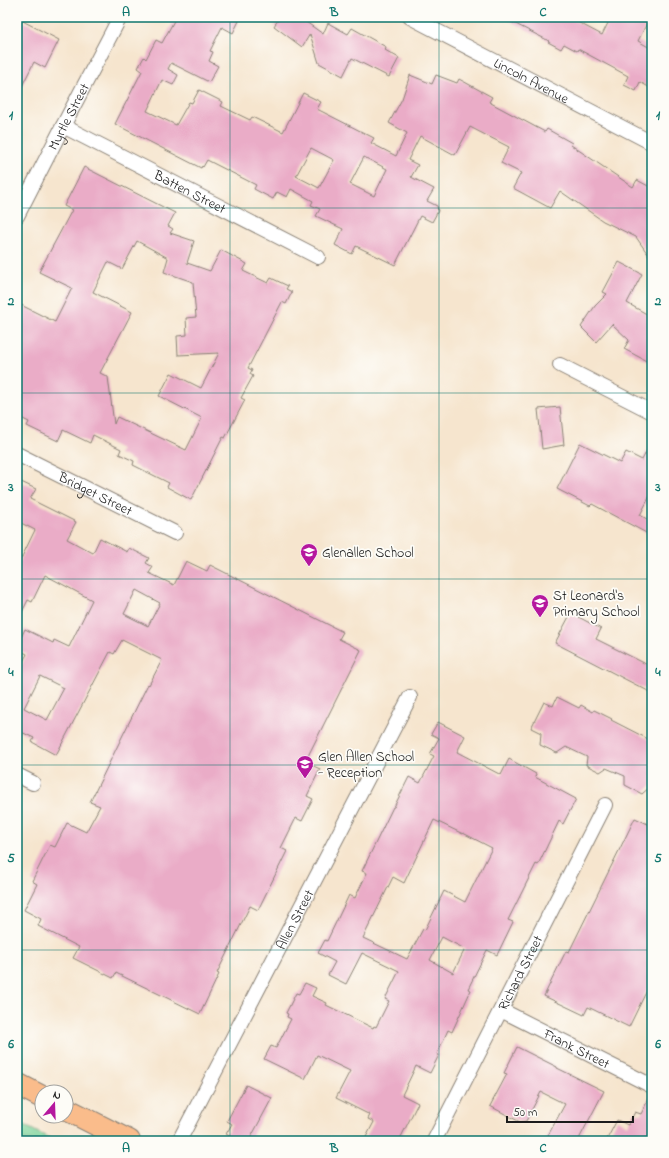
<svg xmlns="http://www.w3.org/2000/svg" width="669" height="1158" font-family="'Indie Flower',sans-serif">
<style>
.green{fill:#79d197;stroke:#4a765a}
.building{fill:#eaacc7;fill-rule:evenodd}
.lines{fill:none;stroke-linecap:round;stroke-linejoin:round}
.minor-casing{stroke:#898075;stroke-width:16}
.primary-casing{stroke:#898075;stroke-width:24}
.minor{stroke:#fff;stroke-width:14}
.primary{stroke:#fabc8b;stroke-width:22}
.grid{fill:none;stroke:#0f766e;stroke-width:1;stroke-opacity:0.55}
.labels{text-anchor:middle;stroke-width:3.5;stroke-linejoin:round;paint-order:stroke}
.street-label{font-size:14px;fill:#1c1c1c;stroke:#fdfcf7}
.poi-label{font-size:14px;fill:#1c1c1c;stroke:#fdfcf7;text-anchor:start}
.neatline{fill:none;stroke:#0f766e;stroke-width:1.5}
.grid-label{font-size:13px;text-anchor:middle;font-weight:bold;fill:#0f766e}
</style>
<rect width="100%" height="100%" fill="#fdfcf7"/>
<filter id="ink" filterUnits="userSpaceOnUse"><feTurbulence type="fractalNoise" baseFrequency=".025" numOctaves="2"/><feDisplacementMap in="SourceGraphic" scale="8" xChannelSelector="R" yChannelSelector="G"/><feConvolveMatrix kernelMatrix="1 2 1 2 8 2 1 2 1" color-interpolation-filters="sRGB"/></filter>
<filter id="wash" filterUnits="userSpaceOnUse"><feTurbulence type="fractalNoise" baseFrequency=".012" numOctaves="4" result="noise"/><feDisplacementMap in="SourceGraphic" scale="16" xChannelSelector="R" yChannelSelector="G"/><feGaussianBlur stdDeviation="0.9" result="paint"/><feColorMatrix in="noise" values="0 0 0 0 0 0 0 0 0 0 0 0 0 0 0 0 0 1.4 0 .05"/><feComposite in="paint" operator="in"/></filter>
<g filter="url(#wash)">
<rect width="100%" height="100%" fill="#f6e5ce"/>
<!-- green -->
<path class="green" d="M17 1122 55 1141H17Z"/>
<g id="blocks">
<!-- building -->
<path class="building" d="M176 17H232L239 21 233 33 222 27 210 51 213 52 209 61 218 66 209 82 171 63 168 69 178 75 173 85 162 80 147 111 176 125 189 102 192 103 199 90 223 102 221 106 250 120 252 117 283 132 303 93 321 102 317 109 374 138 371 143 396 156 407 133 389 123 402 99 410 75 432 84 436 75 457 83 459 79 492 97 489 102 545 132 547 129 572 143 571 145 633 187 637 180 652 188V260L636 237 603 221 560 191 550 208 513 188 521 173 501 163 509 147 470 127 455 155 420 136 408 160 418 165 411 177 434 189 427 201 437 206 438 211 432 222 420 216 395 265 356 246 352 254 335 245 343 229 316 216 320 209 311 205 313 201 291 189 287 197 277 192 273 199 254 189 256 185 207 160 203 167 202 166 201 168 115 124 142 71 138 68 144 57 146 59 156 40 162 43ZM311 148 334 160 319 188 296 176ZM364 157 387 169 374 196 350 184Z
M280 17H299L323 34 328 23 348 34 352 28 386 47 385 50 399 58 389 77 352 58 343 76 319 63 310 34 302 47 274 26Z
M502 17H568L602 35 611 17H650L638 41 652 49V89L640 82 636 91 624 85 628 76 578 49 577 51 564 44 561 49 548 42 549 41Z
M17 18 59 40 45 68 34 62 17 96Z
M84 167 175 213 168 226 173 229 170 233 194 241 187 263 210 271 221 250 247 264 243 271 268 283 271 278 288 286 286 289 292 292 286 304 282 302 248 368 252 370 250 374 253 376 241 398 245 400 225 438 223 437 191 500 167 487 169 483 133 465 134 461 119 454 121 449 93 435 90 443 63 430 58 441 27 426 29 422 17 416V303L55 322 72 288 39 272 72 210 64 206ZM137 241 168 258 164 272 193 282 196 317 186 318 187 335 177 336 178 355 219 353 201 388 171 373 159 396 202 418 186 450 117 417 114 424 108 377 100 373 132 312 93 292 108 262 122 269Z
M619 262 642 274 627 303 652 317V364L624 349 629 340 612 324 596 342 581 327 595 306 607 294 603 292Z
M560 407 564 445 542 449 538 409Z
M652 441V492L640 515 652 522V536L592 504 590 506 557 489 580 443 620 463 626 452 642 460Z
M17 480 36 489 30 499 76 522 67 539 93 553 100 538 127 552 129 548 149 558 146 563 153 567 149 573 174 585 186 561 207 571 210 565 343 632 339 639 361 650 305 762 320 769 307 796 313 799 302 821 296 818 281 848 287 851 258 910 250 906 217 973 219 974 200 1014 116 973 113 978 73 958 79 947 38 926 41 919 24 910 37 884 32 881 50 845 55 847 67 823 86 832 100 806 90 802 148 684 149 685 162 660 122 640 114 654 110 652 56 755 32 742 34 738 17 730V673L27 654 17 649V646L25 629 53 643 54 640 69 647 92 600 45 575 32 602 28 600 17 622V567L35 530 19 522 17 526ZM136 590 160 603 148 626 124 614ZM40 676 64 688 47 720 24 708Z
M571 613 601 629 596 639 652 667V693L555 643Z
M557 697 579 708 581 705 593 712 594 710 612 719 611 720 652 741V785L642 794 625 785V776L606 768 600 772 586 765 587 757 566 747 557 753 540 745 541 733 531 728 544 702 553 706Z
M438 722 465 736 457 752 501 775 509 759 536 774 535 777 576 799 563 824 559 821 538 865 536 864 508 920 513 922 497 955 487 950 468 989 471 990 452 1032 448 1030 437 1054 439 1055 430 1073 416 1066 402 1095 418 1103 399 1141H364L374 1122 368 1119 370 1115 336 1098 350 1071 317 1055 305 1079 264 1059 271 1046 276 1048 291 1019 287 1017 288 1014 286 1013 296 993 299 994 305 983 316 988 312 996 327 1003 326 1005 373 1028 374 1026 376 1027 389 1001 385 999 399 971 362 953 346 984 328 975 335 962 318 953 325 940 327 941 349 895 355 898 367 873 362 871 393 807H394L409 777 420 783 434 756 430 754 439 738 431 734ZM434 820 463 834V833L492 848 465 902 444 891 425 930 423 929 407 959 363 938 393 877 404 883ZM442 937 465 949 453 973 430 960Z
M635 818 652 826V980L629 1027 588 1007 584 1015 544 996 566 951 569 952Z
M517 1047 557 1067V1068L604 1091 578 1141H545L565 1104 541 1092 526 1121 520 1122 490 1106 507 1074 504 1073Z
M246 1085 272 1098 249 1141H238L226 1134 232 1124 227 1121Z
M651 1094H652V1141H606L617 1120 628 1125 635 1112 641 1114Z"/>
</g>
</g>
<g filter="url(#ink)">
<use href="#blocks" fill-opacity="0" stroke="#898075" stroke-width="1"/>
<g class="lines">
<defs>
<g id="minor">
<path id="s1" d="M410 17 652 143"/>
<path id="s2" d="M63 126 318 257"/>
<path id="s3" d="M17 216 63 126 120 17"/>
<path d="M560 365 652 412"/>
<path id="s4" d="M17 454 175 533"/>
<path d="M17 775 33 783"/>
<path id="s5" d="M501 1010 652 1086"/>
<path id="s6" d="M179 1141 410 697"/>
<path id="s7" d="M434 1141 605 805"/>
</g>
<path id="primary" d="M17 1084 42 1097
M66 1109 129 1141"/>
</defs>
<!-- minor casing -->
<use href="#minor" class="minor-casing"/>
<!-- primary casing -->
<use href="#primary" class="primary-casing"/>
<!-- minor -->
<use href="#minor" class="minor"/>
<!-- primary -->
<use href="#primary" class="primary"/>
</g>
</g>
<!-- grid -->
<path class="grid" d="M230 17V1141M439 17V1141M17 208H652M17 393H652M17 579H652M17 765H652M17 950H652"/>
<!-- icons -->
<defs>
<symbol id="school-pin" viewBox="-11 -11 22 30"><path d="M0 17L-7.5 6A9.5 9.5 0 1 1 7.5 6Z" fill="#b5179e" stroke="#fdfcf7"/><path d="M0-5L7-2L0 1L-7-2ZM-4 1L0 2.5L4 1V4Q0 6-4 4Z" fill="#fff"/></symbol>
</defs>
<g fill-rule="evenodd">
<use href="#school-pin" x="299" y="542" width="20" height="27"/>
<use href="#school-pin" x="530" y="593" width="20" height="27"/>
<use href="#school-pin" x="295" y="754" width="20" height="27"/>
</g>
<g class="labels">
<!-- street labels -->
<g class="street-label">
<text dy="5" stroke="none"><textPath href="#s1" startOffset="137">Lincoln Avenue</textPath></text>
<text dy="5" stroke="none"><textPath href="#s3" startOffset="112">Myrtle Street</textPath></text>
<text dy="5" stroke="none"><textPath href="#s2" startOffset="143">Batten Street</textPath></text>
<text dy="5" stroke="none"><textPath href="#s4" startOffset="88">Bridget Street</textPath></text>
<text dy="5" stroke="none"><textPath href="#s6" startOffset="250">Allen Street</textPath></text>
<text dy="5" stroke="none"><textPath href="#s7" startOffset="189">Richard Street</textPath></text>
<text dy="5" stroke="none"><textPath href="#s5" startOffset="85">Frank Street</textPath></text>
</g>
<!-- poi labels -->
<g class="poi-label">
<text x="322" y="557">Glenallen School</text>
<text x="553" y="600">St Leonard's<tspan x="553" dy="16">Primary School</tspan></text>
<text x="318" y="761">Glen Allen School<tspan x="318" dy="16">- Reception</tspan></text>
</g>
</g>
<!-- margin -->
<rect width="669" height="1158" fill="none" stroke="#fdfcf7" stroke-width="44"/>
<!-- north arrow -->
<g transform="translate(54 1104) rotate(19)"><circle r="19" fill="#fdfcf7" stroke="#a3a29f"/>
<path d="M0-3L7 15L0 10L-7 15Z" fill="#b5179e"/>
<text y="-6" font-size="11" font-weight="bold" text-anchor="middle" fill="#1c1c1c">N</text>
</g>
<!-- scale -->
<path d="M507 1116v6h126v-6" fill="none" stroke="#1c1c1c" stroke-width="2"/>
<text x="513" y="1116" font-size="12" fill="#1c1c1c" stroke="#fdfcf7" stroke-width="3" paint-order="stroke">50 m</text>
<rect x="22" y="22" width="625" height="1114" class="neatline"/>
<g class="grid-label">
<text x="126" y="16">A</text>
<text x="334" y="16">B</text>
<text x="543" y="16">C</text>
<text x="11" y="119">1</text>
<text x="658" y="119">1</text>
<text x="11" y="305">2</text>
<text x="658" y="305">2</text>
<text x="11" y="491">3</text>
<text x="658" y="491">3</text>
<text x="11" y="676">4</text>
<text x="658" y="676">4</text>
<text x="11" y="862">5</text>
<text x="658" y="862">5</text>
<text x="11" y="1048">6</text>
<text x="658" y="1048">6</text>
<text x="126" y="1152">A</text>
<text x="334" y="1152">B</text>
<text x="543" y="1152">C</text>
</g>
</svg>
